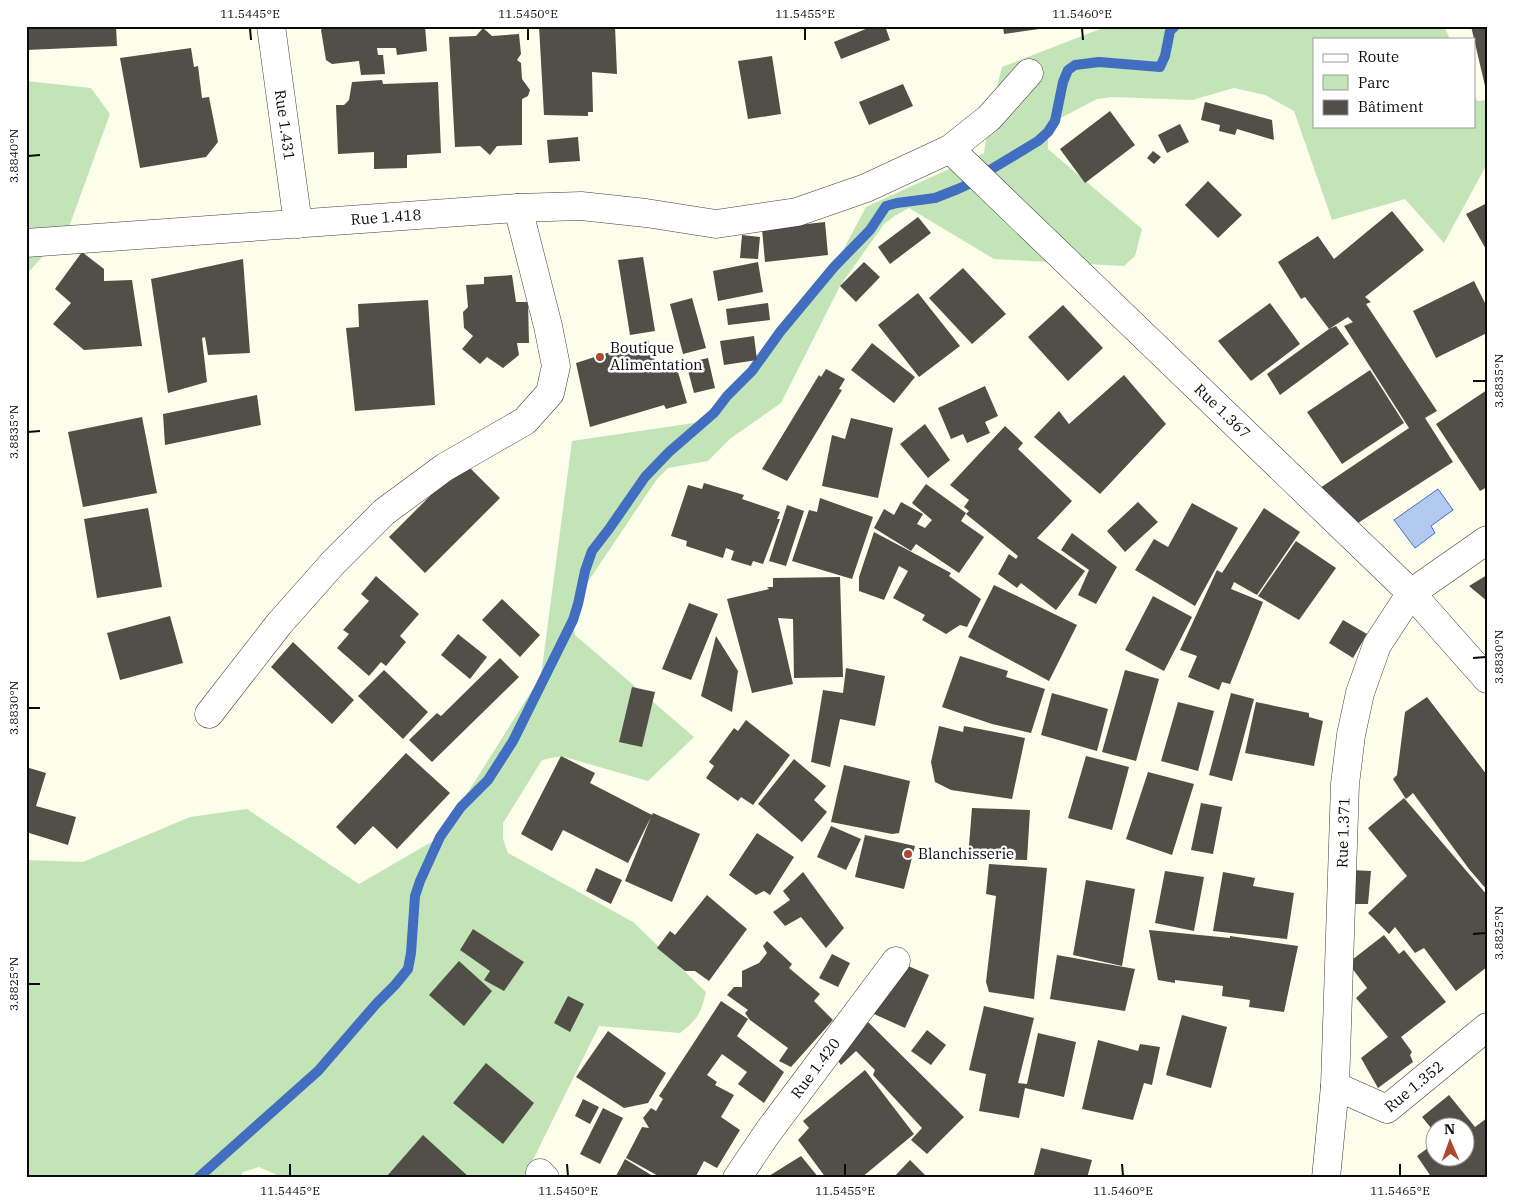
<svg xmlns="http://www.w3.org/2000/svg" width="1513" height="1204" font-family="'IBM Plex Serif',serif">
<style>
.green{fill:#c3e4b7}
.water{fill:#b3caf0;stroke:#416ec0}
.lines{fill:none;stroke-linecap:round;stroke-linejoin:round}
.stream{stroke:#416ec0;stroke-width:10}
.building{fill:#524e48}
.street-casing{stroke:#3d3d3d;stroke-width:29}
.street{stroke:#fff;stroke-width:28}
.ticks{fill:none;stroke:#0a0a0a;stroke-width:2}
.poi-dot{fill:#ad4930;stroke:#fff;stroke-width:2}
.labels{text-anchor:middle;stroke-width:5;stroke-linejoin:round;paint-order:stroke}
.street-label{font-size:15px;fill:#0a0a0a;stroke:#fff}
.poi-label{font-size:15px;fill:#0a0a0a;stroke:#fff;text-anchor:start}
.neatline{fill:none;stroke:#0a0a0a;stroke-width:2}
.ticks-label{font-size:12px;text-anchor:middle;fill:#0a0a0a}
</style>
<rect width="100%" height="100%" fill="#fcfdea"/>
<!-- green -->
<path class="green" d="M1108 26H1444L1450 39H1314V126H1474V94L1477 101 1487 100V164L1444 243 1405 199 1332 220 1294 111 1265 95 1234 88 1192 100 1113 97 1097 99 1055 121 1048 132V149L1142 229 1135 256 1124 266 994 259 909 208 896 215 884 224 840 286 781 403 731 438 708 461 668 468 657 479 573 604V621L575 635 694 737 648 781 561 756 542 760 503 823V839L508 853 633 922 706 992C701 1013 698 1019 680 1033L599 1026 524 1178H284L259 1167 243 1172 239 1178H26V860L83 862 190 817 247 809 359 884 440 837 541 676 572 441 714 420 752 371 757 360 834 267 866 207 984 153 989 118 1002 67Z
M26 81 91 88 110 114 69 227 26 275Z"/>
<!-- water -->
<path class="water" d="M1438 489 1453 510 1431 526 1435 533 1415 548 1394 520Z"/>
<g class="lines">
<!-- stream -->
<path class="stream" d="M198 1178 318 1071 376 1004 395 985 408 969 411 953 415 896 420 881 440 837 461 807 488 780 513 741 573 620 578 604 585 571 592 551 609 529 645 477 669 452 714 413 727 396 752 371 780 332 834 267 870 230 886 206 897 203 935 198 958 189 973 182 990 170 1038 141 1048 132 1055 121 1063 82 1068 70 1075 65 1099 62 1160 67 1165 56 1170 31 1175 26"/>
</g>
<!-- building -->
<path class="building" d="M26 26H116L117 46 26 50Z
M324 26H425L427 51 397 55 396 48H377L378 55H383L385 74 361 75 359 61 332 64 326 60 321 30Z
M539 26H615L617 74 592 72 593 112H588V116L544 115Z
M873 26H885L890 40 841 59 834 42Z
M1003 26H1052L1053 27 1004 34Z
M1471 26H1487V86H1485Z
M483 28 492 36 519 34 521 54 517 60 521 63 522 79 530 90 528 96 522 99V145L497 146 490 155 480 146 455 147 449 37 476 36Z
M191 48 194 67 198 66 202 98 209 97 218 142 206 157 140 168 120 58Z
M772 56 781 114 748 119 738 61Z
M382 80 383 84 438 82 441 153 407 155V168L374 169V152L338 154 336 105H344L349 100 352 82Z
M903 84 913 106 869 125 859 102Z
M1205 102 1272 120 1274 140 1237 129 1235 135 1219 131 1220 125 1201 120Z
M1110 111 1135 145 1085 183 1060 149Z
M1180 124 1189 142 1167 153 1158 135Z
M578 137 580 161 549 163 547 140Z
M1153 151 1161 157 1154 164 1147 158Z
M1208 181 1242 215 1218 238 1185 205Z
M1487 203V251L1466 214Z
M1392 211 1424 250 1365 297 1371 302 1366 304 1437 411 1425 418 1453 462 1358 523 1320 488 1409 428 1344 326 1353 322 1348 317 1329 329 1305 297 1301 299 1278 262 1318 236 1334 259Z
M918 217 931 233 890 264 878 247Z
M825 222 828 255 765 262 762 229Z
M742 235 760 237 758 259 740 258Z
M82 252 104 269V281L132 280 142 346 84 350 53 324 71 303 55 289Z
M643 257 655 331 630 335 618 260Z
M243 259 250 353 208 355 205 337 202 338 207 382 168 393 151 279Z
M758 262 763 292 718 301 713 271Z
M864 262 880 277 856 302 840 286Z
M963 268 1006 314 972 344 929 298Z
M512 275 516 302H528L529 343H517L519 355 503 368 487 357 480 364 462 349 473 336 464 328 463 312 468 307 466 285 484 284V277Z
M1474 281 1487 307V333L1436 358 1413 311Z
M918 293 960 346 919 377 878 325Z
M692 298 706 348 683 354 670 304Z
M428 300 435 405 355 411 346 328 359 327 358 304Z
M768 303 770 320 728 325 726 309Z
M1270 303 1300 344 1251 381 1218 341Z
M1063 305 1103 348 1068 381 1028 337Z
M1336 326 1349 344 1280 395 1267 374 1329 329Z
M754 336 757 360 724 365 720 341Z
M648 340 658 369 676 365 687 403 666 409 664 405 590 427 576 363Z
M872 343 915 377 894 403 851 370Z
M708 358 715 388 694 393 686 363Z
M826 369 845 379 839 389 842 390 787 481 762 469 819 375 821 377Z
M1370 370 1404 423 1342 464 1307 412Z
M1124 375 1166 424 1100 494 1034 437 1059 411 1069 424Z
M985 386 998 416 985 422 990 433 967 443 963 434 951 439 938 408Z
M1487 390V487L1480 491 1436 424Z
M257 395 261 425 165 445 163 414Z
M142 417 157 493 83 507 68 432Z
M851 418 893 428 878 498 822 486 832 435 845 439Z
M925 424 950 460 928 478 900 444Z
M1005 426 1023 443 1018 449 1072 501 1037 538 1085 571 1056 610 1021 583 1017 588 998 574 1009 554 1016 559 1018 556 966 514 969 511 964 507 969 500 950 485Z
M464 462 500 498 425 573 389 537Z
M704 483 744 495 742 499 780 512 777 519H780L763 564 753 561 751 566 731 560 734 551 726 548 723 558 686 546 687 541 671 536 688 485 702 489Z
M926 484 966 513 961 521 984 537 959 573 916 544 911 551 874 528 884 509 894 515 901 502 923 514 917 524 925 528 932 520 912 503Z
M820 498 873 517 852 579 792 561 809 510 817 512Z
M1138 502 1158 522 1125 552 1107 531Z
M1192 503 1238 528 1195 606 1135 570 1154 539 1168 547Z
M787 505 804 511 786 566 769 561Z
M148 508 162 587 97 598 84 519Z
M1264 508 1300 532 1257 595 1234 582 1231 589 1263 602 1230 684 1222 682 1219 690 1188 677 1197 656 1180 650 1217 570 1222 573Z
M874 532 951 573 949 576 981 599 967 627 960 625 946 634 922 620 925 615 893 598 908 571 899 566 884 600 859 591V577Z
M1072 533 1117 567 1096 604 1078 595 1089 570 1061 550Z
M1296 541 1336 568 1299 620 1258 596Z
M1487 575V601L1469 586Z
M376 576 419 614 400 636 406 642 386 666 381 662 369 676 337 648 349 634 343 630 369 601 361 594Z
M840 577 843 677 794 678 793 619 778 618 793 684 752 693 727 599 769 589 767 587H773V578Z
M994 585 1077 625 1049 681 968 637Z
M1153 596 1192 617 1164 671 1125 650Z
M502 599 540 635 520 657 482 620Z
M689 603 718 614 691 680 662 669Z
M170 616 183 663 120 680 107 633Z
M1343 620 1367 634 1353 658 1329 643Z
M458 634 487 657 470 679 441 655Z
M716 636 738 671 732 712 701 696Z
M293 642 354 700 332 724 271 667Z
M960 656 1008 671 1006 677 1045 689 1031 733 992 724 942 707Z
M500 658 519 677 432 762 409 740 437 713 441 716Z
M846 668 885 676 875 726 840 719 830 767 811 762 823 690 843 693Z
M384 670 428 712 403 739 358 696Z
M1125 670 1159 679 1136 761 1102 752Z
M632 687 655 692 642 747 619 742Z
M1052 693 1108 709 1097 751 1041 735Z
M1231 693 1254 699 1232 781 1209 775Z
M1427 697 1487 775V890L1469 869 1413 793 1406 799 1393 779 1397 775 1405 712Z
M1178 702 1214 711 1198 771 1161 761Z
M1256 702 1309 713V717L1323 721 1314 766 1245 753Z
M746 720 790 755 753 805 741 797 738 801 706 778 714 766 709 762 734 728 738 731Z
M939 726 963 732 964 726 1025 738 1012 799 951 790 935 782 931 762Z
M406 753 450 793 397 849 373 826 355 845 336 827Z
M561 756 595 773 590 783 652 815 653 813 700 834 672 902 625 881 651 817 628 863 563 830 552 851 521 834Z
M1086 756 1129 767 1112 830 1068 818Z
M794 759 826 786 814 800 827 812 802 842 758 804Z
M844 765 910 781 899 833 892 834 831 822Z
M26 767 46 773 36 806 76 817 68 845 26 832Z
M1148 772 1194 784 1172 855 1126 839Z
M1404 798 1487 895V900L1485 902 1487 905V967L1456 991 1424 948 1415 953 1395 927 1389 934 1368 913 1407 876 1368 828Z
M1201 803 1222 807 1213 854 1191 850Z
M972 808 1030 810 1027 860 968 858Z
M831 826 861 839 846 870 817 857Z
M757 833 794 857 770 895 764 891 756 895 729 875Z
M865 835 915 846 904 889 855 877Z
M989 864 1047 868 1034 999 989 992 986 982 996 896 986 894Z
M596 868 622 880 611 904 586 891Z
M1350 870 1371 871 1368 904H1348Z
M1165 871 1204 877 1194 931 1155 923Z
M803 872 844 928 826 948 801 917 785 926 773 912 790 900 783 891Z
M1223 872 1255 878 1253 886 1294 893 1287 939 1213 931Z
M1086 880 1135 889 1122 966 1073 955Z
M707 895 747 929 709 981 695 971H685L657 948 670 931 675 935Z
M473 929 524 962 504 991 484 980 490 971 460 950Z
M1149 930 1230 938V936L1298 946 1284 1012 1249 1007 1250 1000 1222 996 1223 986 1175 980V983L1158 980Z
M1384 935 1399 954 1404 950 1446 1002 1401 1037 1412 1052 1410 1055 1413 1062 1378 1088 1361 1058 1388 1037 1356 998 1367 988 1348 963Z
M767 941 792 964 789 968 820 994 814 1001 833 1020 791 1067 779 1061 788 1048 750 1020 745 1013 748 1010 727 995 734 987H742V971L759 963 767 953 763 946Z
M832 954 850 963 838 987 819 978Z
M1057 955 1135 969 1125 1011 1050 999Z
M459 961 492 991 464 1026 429 995Z
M899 962 929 975 905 1028 874 1014Z
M568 996 584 1004 570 1032 554 1023Z
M721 1001 748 1019 737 1036 784 1072 764 1103 738 1084 747 1072 722 1054 707 1075 717 1082 715 1085 734 1095 721 1117 740 1130 717 1168 704 1161 695 1178H662L626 1158 642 1127 649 1128 643 1118 651 1108 656 1111 663 1099 659 1096Z
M984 1006 1034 1018 1018 1083 1027 1084 1038 1033 1076 1042 1064 1097 1025 1088 1019 1118 979 1111 986 1074 969 1070Z
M1182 1015 1227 1027 1211 1088 1166 1075Z
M865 1019 964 1117 927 1154 911 1140 922 1128 873 1075 875 1070 856 1051 841 1065 833 1054Z
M927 1030 946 1045 931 1065 911 1051Z
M608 1031 666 1073 648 1103 624 1108 576 1077Z
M1098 1040 1138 1051 1140 1044 1160 1047 1152 1085 1144 1083 1133 1120 1082 1109Z
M486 1063 534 1103 503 1144 453 1103Z
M865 1070 914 1134 861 1178H826L798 1140 809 1128 803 1121Z
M1449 1095 1475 1127 1487 1118V1178H1432L1417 1156 1436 1142V1156H1466V1126H1436V1134L1422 1117Z
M583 1099 599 1107 590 1124 575 1116Z
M603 1108 623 1118 600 1164 580 1154Z
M423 1135 470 1178H390L387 1176Z
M1041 1148 1092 1160 1087 1178H1033Z
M801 1156 819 1178H770L769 1176Z
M625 1159 656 1178H615Z
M910 1160 928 1178H893Z"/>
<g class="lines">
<defs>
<g id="street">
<path id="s1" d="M271 26 298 224"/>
<path id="s2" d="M950 149 1411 593 1487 679"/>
<path d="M518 208 581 206 646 213 716 224 797 212 866 188 950 149 989 118 1029 73"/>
<path id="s3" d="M26 243 518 208 548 326 556 366 550 393 525 421 445 467 384 512 333 563 279 624 209 714"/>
<path id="s4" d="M1335 1086 1387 1109 1487 1027"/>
<path d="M540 1173 545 1178"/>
<path id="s5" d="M737 1178 768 1132 896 961"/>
<path id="s6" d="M1326 1178 1335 1086 1345 784 1351 735 1360 693 1377 645 1411 593 1487 540"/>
</g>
</defs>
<!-- street casing -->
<use href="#street" class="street-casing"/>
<!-- street -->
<use href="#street" class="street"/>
</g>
<!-- ticks -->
<path class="ticks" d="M250 28 251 40M528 28V40M805 28V40M1082 28 1083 40M28 156 40 155M1473 381H1486M28 432 40 431M1473 658 1486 657M28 708H40M1473 934 1486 933M28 984H40M290 1164V1176M567 1164 568 1176M845 1164V1176M1122 1164 1123 1176M1400 1164V1176"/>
<!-- markers -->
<g class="poi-dot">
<circle cx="600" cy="357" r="5"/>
<circle cx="908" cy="854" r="5"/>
</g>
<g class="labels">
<!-- street labels -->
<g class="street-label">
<text dy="5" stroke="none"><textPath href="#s1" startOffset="100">Rue 1.431</textPath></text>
<text dy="5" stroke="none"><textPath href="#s3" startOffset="361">Rue 1.418</textPath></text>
<text dy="5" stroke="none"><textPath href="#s2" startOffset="378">Rue 1.367</textPath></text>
<text dy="5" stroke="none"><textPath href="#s6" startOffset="346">Rue 1.371</textPath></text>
<text dy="5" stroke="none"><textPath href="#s5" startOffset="135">Rue 1.420</textPath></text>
<text dy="5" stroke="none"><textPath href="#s4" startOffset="92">Rue 1.352</textPath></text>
</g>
<!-- poi labels -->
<g class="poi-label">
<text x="610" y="353">Boutique<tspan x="610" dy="17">Alimentation</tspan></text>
<text x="918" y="859">Blanchisserie</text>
</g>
</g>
<!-- border -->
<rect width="1513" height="1204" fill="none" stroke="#ffffff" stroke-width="55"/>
<!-- legend -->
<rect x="1313" y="38" width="162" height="90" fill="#ffffff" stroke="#9d9d9d"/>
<rect x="1323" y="54" width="25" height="8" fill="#ffffff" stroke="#9d9d9d"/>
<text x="1358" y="62" font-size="15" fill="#0a0a0a">Route</text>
<rect x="1323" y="75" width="25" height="15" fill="#c3e4b7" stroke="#9d9d9d"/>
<text x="1358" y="88" font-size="15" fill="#0a0a0a">Parc</text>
<rect x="1323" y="100" width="25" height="15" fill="#524e48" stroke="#9d9d9d"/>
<text x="1358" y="112" font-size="15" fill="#0a0a0a">Bâtiment</text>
<!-- north arrow -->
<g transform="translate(1450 1142) rotate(358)"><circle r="24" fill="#ffffff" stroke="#9d9d9d"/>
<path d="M0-4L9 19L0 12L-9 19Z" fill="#ad4930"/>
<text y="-8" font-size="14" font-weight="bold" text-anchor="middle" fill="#0a0a0a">N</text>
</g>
<rect x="28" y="28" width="1458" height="1148" class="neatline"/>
<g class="ticks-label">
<text x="250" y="18">11.5445°E</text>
<text x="528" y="18">11.5450°E</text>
<text x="805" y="18">11.5455°E</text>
<text x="1082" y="18">11.5460°E</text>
<text transform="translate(14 156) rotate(-90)" y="4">3.8840°N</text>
<text transform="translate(1499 381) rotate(-90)" y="4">3.8835°N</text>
<text transform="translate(14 432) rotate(-90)" y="4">3.8835°N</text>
<text transform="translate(1499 657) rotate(-90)" y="4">3.8830°N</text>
<text transform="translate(14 708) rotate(-90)" y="4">3.8830°N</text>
<text transform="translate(1499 933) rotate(-90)" y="4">3.8825°N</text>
<text transform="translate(14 984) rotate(-90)" y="4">3.8825°N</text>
<text x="290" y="1195">11.5445°E</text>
<text x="568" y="1195">11.5450°E</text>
<text x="845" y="1195">11.5455°E</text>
<text x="1123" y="1195">11.5460°E</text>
<text x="1400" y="1195">11.5465°E</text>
</g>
</svg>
